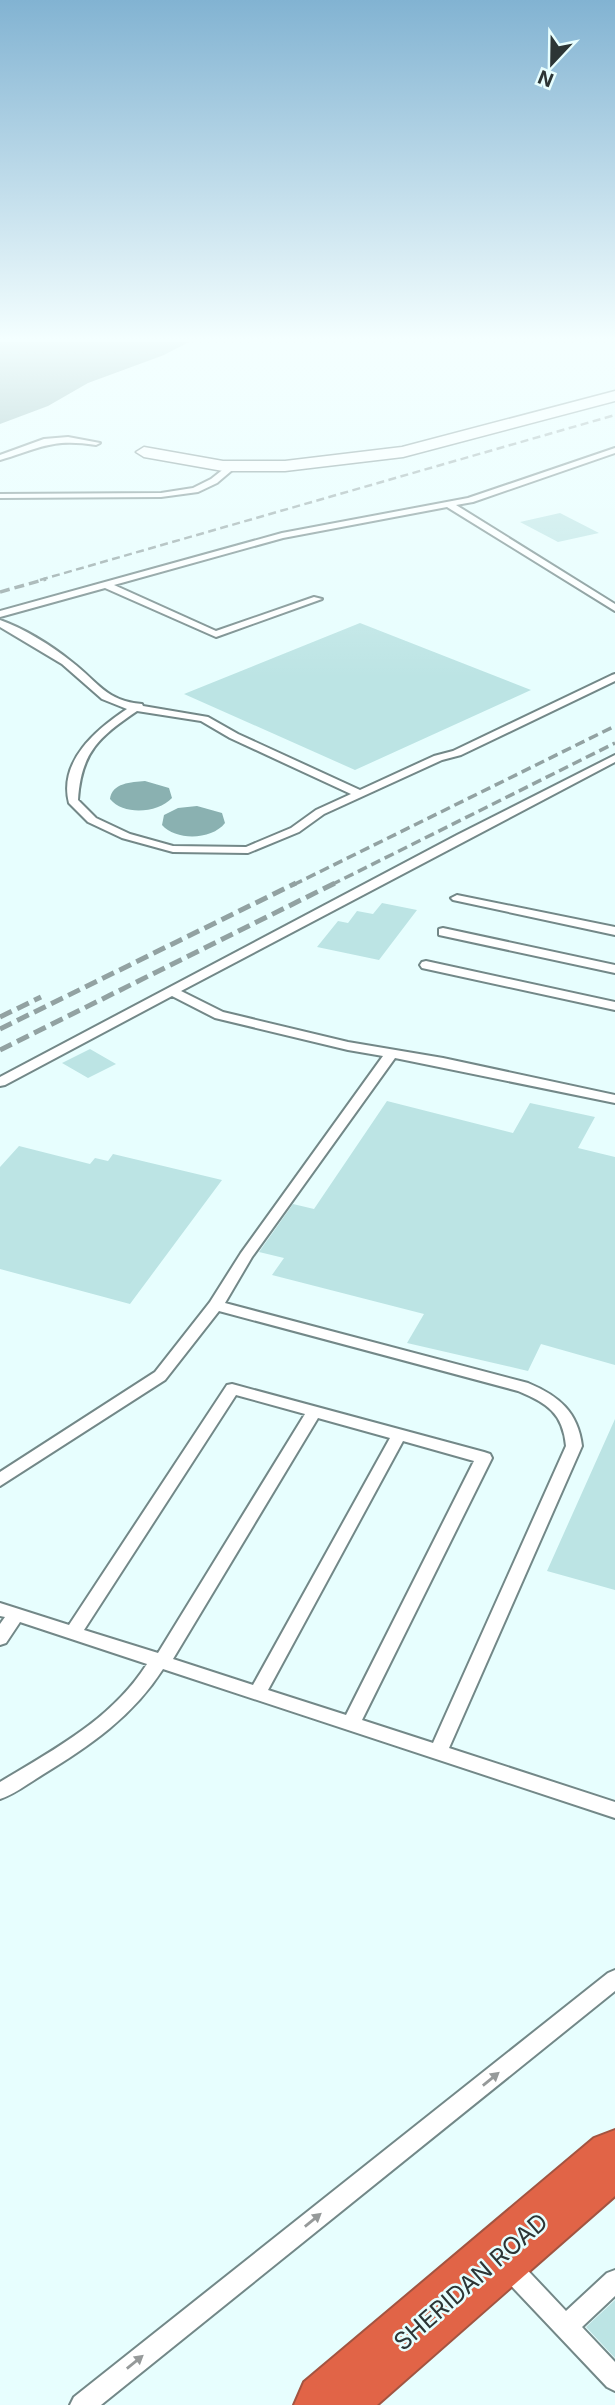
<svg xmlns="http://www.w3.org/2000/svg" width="615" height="2405" font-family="Inter,sans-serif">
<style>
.water{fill:#8ab1b1}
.building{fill:#bce4e4}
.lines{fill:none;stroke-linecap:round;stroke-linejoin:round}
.lane-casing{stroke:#738888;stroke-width:4}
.street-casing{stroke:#738888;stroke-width:3}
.highway-casing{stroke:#a25441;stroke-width:4}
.lane{fill:#fff;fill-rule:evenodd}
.street{fill:#fff;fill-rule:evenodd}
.highway{fill:#e16447;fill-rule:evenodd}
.rail-far2{stroke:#92a2a2;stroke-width:2.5;stroke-dasharray:8 4.5;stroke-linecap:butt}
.rail-far1{stroke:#92a2a2;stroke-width:3.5;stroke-dasharray:10 5;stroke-linecap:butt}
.rail{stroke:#92a2a2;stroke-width:5;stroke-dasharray:13 6;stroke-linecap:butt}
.oneway{fill:#969a9a}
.labels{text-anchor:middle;stroke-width:5;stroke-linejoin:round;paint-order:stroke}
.near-street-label{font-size:24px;fill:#2c3535;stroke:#e7fefe}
</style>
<rect width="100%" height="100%" fill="#e7fefe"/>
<!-- water -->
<path class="water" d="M0 342H189L164 355 88 383 48 406 0 424Z
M145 781 169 788 172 798C158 813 124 816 110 799 112 783 131 782 145 781Z
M197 806 222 813 225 823C212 840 176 841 162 825L164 815 178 808Z"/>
<!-- building -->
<path class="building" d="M560 513 599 533 558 542 520 522Z
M360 623 531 690 355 770 184 694Z
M382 903 417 910 379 960 317 947 338 921 348 923 357 911 373 914Z
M90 1049 116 1064 88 1078 62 1063Z
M387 1101 513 1133 530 1103 595 1117 578 1148 615 1157V1365L541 1344 528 1371 407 1343 424 1314 272 1275 284 1258 259 1252 293 1204 314 1209Z
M19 1146 90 1164 95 1158 108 1161 113 1154 222 1180 130 1304 0 1269V1167Z
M615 1419V1590L547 1571Z
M615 2300V2358L586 2327Z"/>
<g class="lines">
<defs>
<path id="lane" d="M68 437 100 443 96 445C52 438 40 448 0 460V455L44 439Z
M615 448V453L473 502 456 505 615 604V611L447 507 283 538 114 585 216 631 314 597 322 599 216 637 105 588 0 617V611L282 533 468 498Z
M230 464 237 466 217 483 198 492 161 497 0 498V494L161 493 193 488 211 479Z
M0 620C25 629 52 646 72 662 98 682 106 701 142 704L143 706 208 717 238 734 360 790 434 756 453 751 612 675 615 674V681L461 755 442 760 324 814 299 832 248 853 173 852 122 838 88 822 69 803C58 761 97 729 127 709L102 699 62 664 0 627ZM137 711 201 721 230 738 351 794 316 810 291 828 246 847 173 846 130 834 96 818 78 800C81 752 99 737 137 711Z
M615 755V762L181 991 223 1012 348 1042 443 1058 615 1095V1103L395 1058 252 1257 225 1303 528 1383C559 1396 578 1412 582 1446L449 1748 615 1802V1818L163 1669C133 1716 90 1746 42 1775 29 1783 15 1794 0 1799V1782C55 1749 112 1719 147 1664L20 1622 6 1643 0 1645V1624L5 1617 0 1616V1603L69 1625 227 1385 232 1384 484 1452 490 1454 492 1458 362 1720 433 1743 566 1446C563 1413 547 1403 518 1391L219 1311 165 1380 0 1486V1472L155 1372 210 1302 241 1253 383 1056 348 1050 215 1018 172 996 5 1085 0 1086V1077L457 835ZM236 1395 305 1414 158 1653 84 1630ZM318 1418 390 1438 253 1685 173 1659ZM403 1441 474 1461 346 1715 268 1690Z
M457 895 615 927V935L453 900 451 898Z
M443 928 615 965V973L439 935V929Z
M426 961 615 1002V1010L422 968 420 965 422 962Z
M615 1970V1991L101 2405H70L74 2397 608 1973Z
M508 2255 516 2258 566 2311 607 2273 615 2270V2296L582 2327 615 2362V2391L607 2387 500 2274 497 2266 500 2258Z"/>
<path id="street" d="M615 391V401L403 457 285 471H223L144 457 136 452 144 447 223 461H285L402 447Z"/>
<path id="highway" d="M615 2130V2196L377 2405H294L304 2382 594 2138Z"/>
</defs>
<!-- lane casing -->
<use href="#lane" class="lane-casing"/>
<!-- street casing -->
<use href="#street" class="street-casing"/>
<!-- highway casing -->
<use href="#highway" class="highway-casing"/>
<!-- lane -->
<use href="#lane" class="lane"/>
<!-- street -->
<use href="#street" class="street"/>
<!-- highway -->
<use href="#highway" class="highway"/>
<!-- rail-far2 -->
<path class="rail-far2" d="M40 580 615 415"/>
<!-- rail-far1 -->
<path class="rail-far1" d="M0 592 46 579
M293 885 615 726
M331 885 615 743"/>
<!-- rail -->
<path class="rail" d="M0 1017 41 997
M0 1029 296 883
M0 1050 335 883"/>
</g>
<!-- one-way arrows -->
<defs><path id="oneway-solid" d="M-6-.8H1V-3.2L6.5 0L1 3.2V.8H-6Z" transform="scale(1.75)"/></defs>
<g class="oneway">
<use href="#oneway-solid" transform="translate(491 2079) rotate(-39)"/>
<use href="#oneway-solid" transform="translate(313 2220) rotate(-39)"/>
<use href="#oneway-solid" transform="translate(135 2362) rotate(-39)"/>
</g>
<!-- sky -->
<linearGradient id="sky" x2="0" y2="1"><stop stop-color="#82b3d2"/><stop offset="0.5" stop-color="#f4ffff"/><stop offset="1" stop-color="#f4ffff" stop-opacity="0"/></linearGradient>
<rect width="615" height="678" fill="url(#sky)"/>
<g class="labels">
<!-- near-street labels -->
<g class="near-street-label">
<text transform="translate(471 2282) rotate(-41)" y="8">SHERIDAN ROAD</text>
</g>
</g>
<!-- north arrow -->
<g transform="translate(552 63) rotate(202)" stroke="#e7fefe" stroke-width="5" paint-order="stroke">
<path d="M0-5L12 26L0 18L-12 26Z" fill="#2c3535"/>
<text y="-10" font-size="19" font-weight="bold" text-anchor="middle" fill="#2c3535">N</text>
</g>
</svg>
